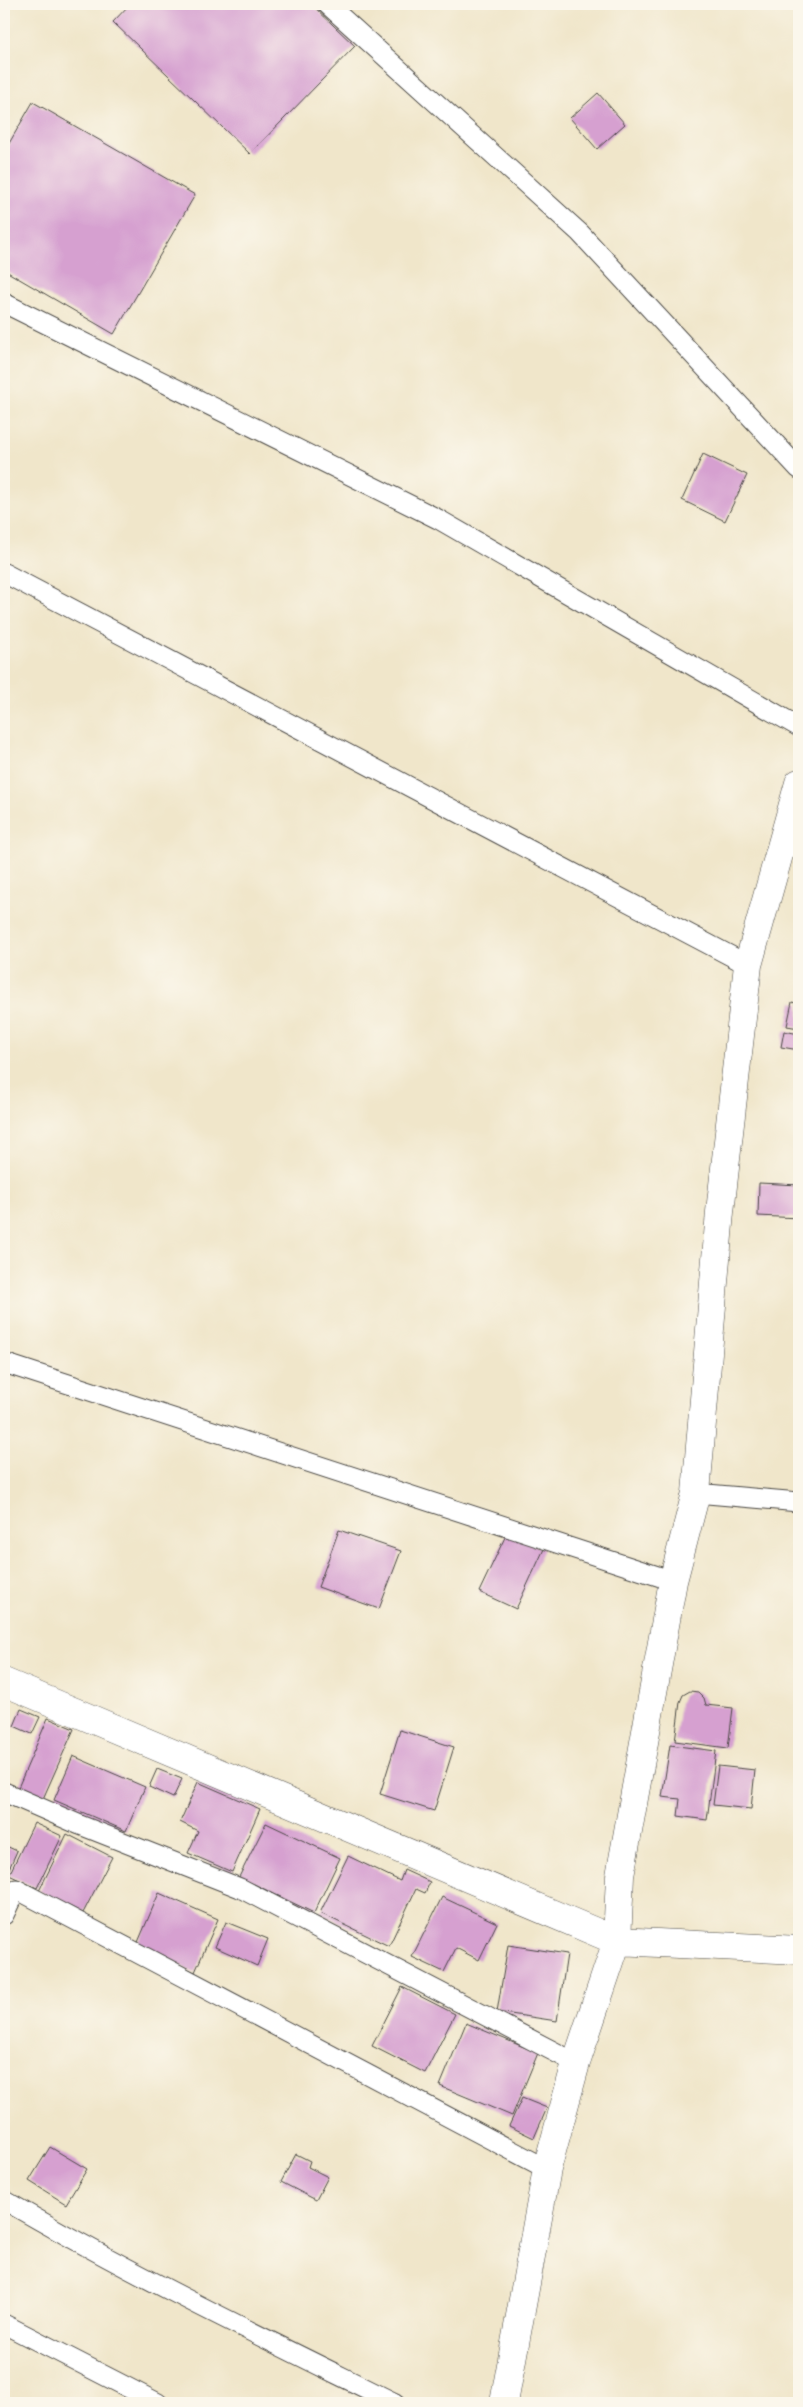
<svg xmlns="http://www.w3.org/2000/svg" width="803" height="2407" font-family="'Gochi Hand',sans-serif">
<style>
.building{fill:#d6a0d0}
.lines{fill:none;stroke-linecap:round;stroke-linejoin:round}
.lane-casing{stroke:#494743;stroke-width:21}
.street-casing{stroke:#494743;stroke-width:29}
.lane{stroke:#fff;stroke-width:19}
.street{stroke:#fff;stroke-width:28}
</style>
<rect width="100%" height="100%" fill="#fbf7ec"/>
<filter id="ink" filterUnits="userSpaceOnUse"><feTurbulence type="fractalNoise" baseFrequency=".02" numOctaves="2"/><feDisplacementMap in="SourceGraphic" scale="10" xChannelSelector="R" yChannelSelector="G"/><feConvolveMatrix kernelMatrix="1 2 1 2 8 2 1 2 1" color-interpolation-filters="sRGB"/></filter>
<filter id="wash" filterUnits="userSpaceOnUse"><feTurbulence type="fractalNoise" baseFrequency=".0096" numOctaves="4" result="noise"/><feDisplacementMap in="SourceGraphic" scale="20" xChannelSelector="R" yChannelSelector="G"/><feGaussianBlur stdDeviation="1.12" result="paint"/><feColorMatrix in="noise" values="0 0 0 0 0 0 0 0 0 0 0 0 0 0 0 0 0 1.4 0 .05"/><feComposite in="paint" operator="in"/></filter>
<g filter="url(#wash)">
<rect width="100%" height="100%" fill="#f0e6ca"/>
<g id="blocks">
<!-- building -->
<path class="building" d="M130 4H311L355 46 250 154 113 22Z
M598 93 625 124 597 149 570 118Z
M33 102 195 195 114 334 4 270V152Z
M703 454 747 475 725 521 682 500Z
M792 1002 799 1004V1028L787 1026Z
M784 1031 799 1034V1050L781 1047Z
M759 1183 799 1185V1218L758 1216Z
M339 1530 401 1551 379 1609 318 1587Z
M507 1533 544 1549 516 1609 479 1592Z
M690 1691 698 1692 704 1698 706 1705 733 1708 728 1748 675 1741 680 1702 683 1695Z
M21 1709 40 1717 32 1734 14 1726Z
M48 1718 74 1729 42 1801 17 1790Z
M400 1730 454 1747 434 1811 380 1794Z
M670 1745 716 1751 707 1820 678 1816 680 1799 662 1797Z
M73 1756 145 1787 126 1831 54 1800Z
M718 1766 755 1770 751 1809 713 1805Z
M157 1769 182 1779 173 1798 149 1787Z
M198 1782 260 1809 232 1872 188 1853 198 1831 180 1822Z
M34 1823 62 1836 37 1888 9 1875Z
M266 1823 340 1858 314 1913 239 1877Z
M67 1834 112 1857 83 1913 39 1891Z
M4 1845 17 1851 4 1880Z
M348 1856 400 1881 404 1870 430 1882 425 1893 416 1889 389 1946 320 1913Z
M159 1893 218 1919 195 1972 136 1947Z
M442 1897 497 1923 479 1960 456 1948 444 1972 412 1957Z
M226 1922 268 1939 257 1966 215 1947Z
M508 1945 567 1954 557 2021 497 2012Z
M402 1987 455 2014 425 2073 372 2046Z
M466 2023 538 2053 512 2116 440 2086Z
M522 2098 547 2108 534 2138 509 2126Z
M50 2147 87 2169 66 2204 29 2181Z
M296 2154 310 2161 308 2167 328 2177 316 2200 281 2182Z"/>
</g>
</g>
<g filter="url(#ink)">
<use href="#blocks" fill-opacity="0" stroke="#494743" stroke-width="1"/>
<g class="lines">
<defs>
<path id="lane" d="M327 4 580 233 799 469
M4 303 438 519 799 727
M4 573 748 965
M4 1363 673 1581
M696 1493 799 1502
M4 1792 80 1825 240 1888 576 2063
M4 1915 16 1889 547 2169
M4 2200C131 2274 264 2338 395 2403
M4 2324 158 2403"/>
<path id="street" d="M4 1682 617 1941 799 1950
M504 2403 547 2169 576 2063 617 1941 620 1876 673 1581 696 1493 720 1212 748 965 799 783"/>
</defs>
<!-- lane casing -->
<use href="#lane" class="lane-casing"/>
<!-- street casing -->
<use href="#street" class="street-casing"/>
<!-- lane -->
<use href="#lane" class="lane"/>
<!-- street -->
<use href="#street" class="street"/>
</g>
</g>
<!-- margin -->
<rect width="803" height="2407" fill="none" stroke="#fbf7ec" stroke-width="20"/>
</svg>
